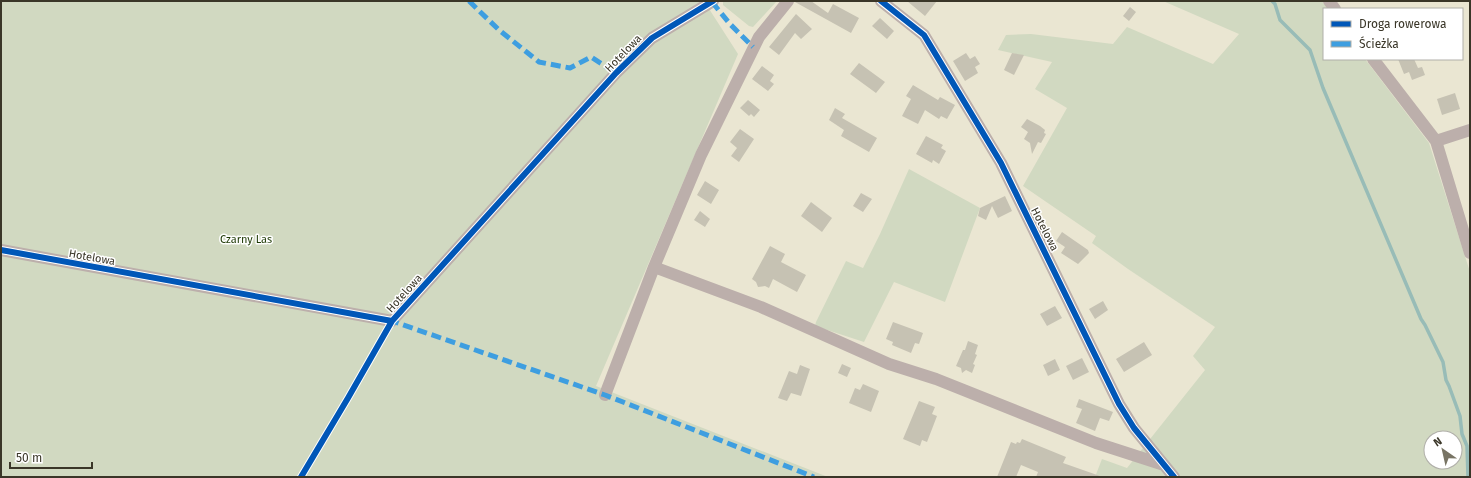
<svg xmlns="http://www.w3.org/2000/svg" width="1471" height="478" font-family="'Fira Sans',sans-serif">
<style>
.green{fill:#d1d9c1;fill-rule:evenodd}
.lines{fill:none;stroke-linecap:round;stroke-linejoin:round}
.stream{stroke:#98bcb7;stroke-width:3.5}
.building{fill:#c6c2b3}
.minor{stroke:#bcafab;stroke-width:12}
.quiet{stroke:#3e9ee0;stroke-width:5;stroke-dasharray:10 5;stroke-linecap:butt}
.cycleway-casing{stroke:#fff;stroke-width:8}
.cycleway{stroke:#0057b8;stroke-width:6}
.labels{text-anchor:middle;stroke-width:3;stroke-linejoin:round;paint-order:stroke}
.street-label{font-size:11px;fill:#3a3628;stroke:#fff}
.park-label{font-size:11px;fill:#1b3700;stroke:#fff}
</style>
<rect width="100%" height="100%" fill="#eae6d2"/>
<!-- green -->
<path class="green" d="M1 1H704L738 54 596 386 828 477H1Z
M723 1H777L753 27 749 26 723 5Z
M1163 1H1322L1328 9H1324V59H1365L1429 143 1470 272V477H1095L1102 459 1127 468 1205 370 1193 356 1215 327 1128 269 1092 243 1096 236 1023 186 1067 108 1035 89 1052 62 998 50 1006 35 1031 34 1113 44 1127 27 1213 64 1239 34ZM1431 438H1455V462H1431Z
M909 169 980 208 945 302 894 282 864 342 815 326 816 322 846 261 863 268 880 234Z"/>
<g class="lines">
<!-- stream -->
<path class="stream" d="M1272 1 1275 4 1280 20 1310 50 1323 88 1421 319 1425 325 1443 362 1446 380 1449 386 1460 416 1462 434 1467 446 1468 477"/>
</g>
<!-- building -->
<path class="building" d="M795 1H811L828 13 833 4 859 18 851 33 795 2Z
M907 1H937L925 16Z
M1130 7 1136 12 1129 21 1123 16Z
M796 14 812 29 801 39 795 33 779 55 769 47Z
M880 18 894 31 887 39 872 26Z
M966 53 970 59 975 56 980 64 975 67 978 73 965 81 953 61Z
M1012 53 1024 55 1014 75 1004 70Z
M1398 59H1414L1418 68 1422 67 1425 75 1412 80 1409 72 1404 74Z
M859 63 885 82 876 93 850 74Z
M762 66 774 75 770 81 774 84 768 91 752 79Z
M913 85 938 100 940 97 955 105 947 119 941 116 939 119 925 110 918 124 902 116 911 99 906 96Z
M1455 93 1460 109 1442 115 1437 99Z
M748 100 760 110 754 117 751 114 749 116 740 108Z
M835 108 845 114 842 118 877 138 869 152 841 136 844 130 829 120Z
M1027 119 1040 126 1045 130 1044 133 1046 134 1041 143 1038 142 1032 154 1030 143 1024 139 1028 132 1021 127Z
M740 129 754 139 739 162 731 156 737 148 730 142Z
M926 136 943 145 941 148 946 151 939 164 933 160 932 163 916 154Z
M705 181 719 190 711 204 697 195Z
M861 193 872 199 863 212 853 206Z
M1005 196 1012 211 998 218 992 206 986 220 978 216 980 208Z
M811 202 832 218 822 232 801 216Z
M700 211 710 219 705 227 694 220Z
M1062 232 1088 250 1089 253 1078 264 1061 253 1065 247 1056 241Z
M770 246 785 254 781 262 806 275 797 292 773 279 769 288 765 286 758 287 756 282 752 279Z
M1103 301 1108 310 1095 319 1089 309Z
M1055 306 1062 318 1047 326 1040 314Z
M893 322 923 333 919 344 915 343 911 353 892 345 893 342 886 339Z
M968 341 978 345 975 354 977 355 973 364 975 365 972 373 966 370 962 373 961 368 956 366 963 350H965Z
M1144 342 1152 355 1124 372 1116 359Z
M1082 358 1089 372 1073 380 1066 366Z
M1055 359 1060 370 1048 376 1043 365Z
M842 364 851 368 847 377 838 373Z
M800 365 810 369 801 396 791 393 787 401 778 398 789 371 797 374Z
M863 384 879 391 871 412 849 403 855 388 860 390Z
M1079 399 1113 412 1109 421 1100 418 1095 431 1076 423 1082 409 1076 407Z
M919 401 935 407 932 414 937 416 927 442 922 440 920 446 903 439Z
M1022 439 1066 457 1063 463 1100 476 1099 477H1036L1038 472 1021 465 1016 477H997L1011 442 1016 444 1017 442 1020 443Z"/>
<g class="lines">
<!-- minor -->
<path class="minor" d="M881 1 924 35 1001 163 1119 404 1134 428 1174 477
M1329 1 1335 9
M1373 59 1436 141 1470 253
M1436 141 1470 130
M1 250 392 321 616 73 652 38 713 1
M654 267 761 307 889 364 936 379 1096 443 1164 465
M605 395 654 267 701 155 759 37 788 1"/>
<!-- quiet -->
<path class="quiet" d="M469 1 499 30 539 62 570 68 591 57 616 73
M712 2 730 24 753 47
M391 324 392 321 605 395 814 477"/>
<defs>
<path id="cycleway" d="M881 1 924 35 1001 163 1119 404 1134 428 1174 477
M1 250 392 321
M301 477 348 398 392 321 616 73 652 38 713 1"/>
</defs>
<!-- cycleway casing -->
<use href="#cycleway" class="cycleway-casing"/>
<!-- cycleway -->
<use href="#cycleway" class="cycleway"/>
</g>
<g class="labels">
<!-- street labels -->
<g class="street-label">
<text transform="translate(623 53) rotate(-46)" y="4">Hotelowa</text>
<text transform="translate(1045 229) rotate(63)" y="4">Hotelowa</text>
<text transform="translate(92 257) rotate(10)" y="4">Hotelowa</text>
<text transform="translate(404 293) rotate(-48)" y="4">Hotelowa</text>
</g>
<!-- park labels -->
<g class="park-label">
<text x="246" y="243">Czarny Las</text>
</g>
</g>
<!-- border -->
<rect width="1471" height="478" fill="none" stroke="#3a3628" stroke-width="4"/>
<!-- legend -->
<rect x="1323" y="8" width="140" height="52" fill="#ffffff" stroke="#b0afa9"/>
<rect x="1331" y="21" width="20" height="6" fill="#0057b8" stroke="#b0afa9"/>
<text x="1359" y="28" font-size="12" fill="#3a3628">Droga rowerowa</text>
<rect x="1331" y="41" width="20" height="6" fill="#3e9ee0" stroke="#b0afa9"/>
<text x="1359" y="48" font-size="12" fill="#3a3628">Ścieżka</text>
<!-- north arrow -->
<g transform="translate(1443 450) rotate(326)"><circle r="19" fill="#ffffff" stroke="#b0afa9"/>
<path d="M0-3L7 15L0 10L-7 15Z" fill="#787464"/>
<text y="-6" font-size="11" font-weight="bold" text-anchor="middle" fill="#3a3628">N</text>
</g>
<!-- scale -->
<path d="M10 462v6h82v-6" fill="none" stroke="#3a3628" stroke-width="2"/>
<text x="16" y="462" font-size="12" fill="#3a3628" stroke="#ffffff" stroke-width="3" paint-order="stroke">50 m</text>
</svg>
